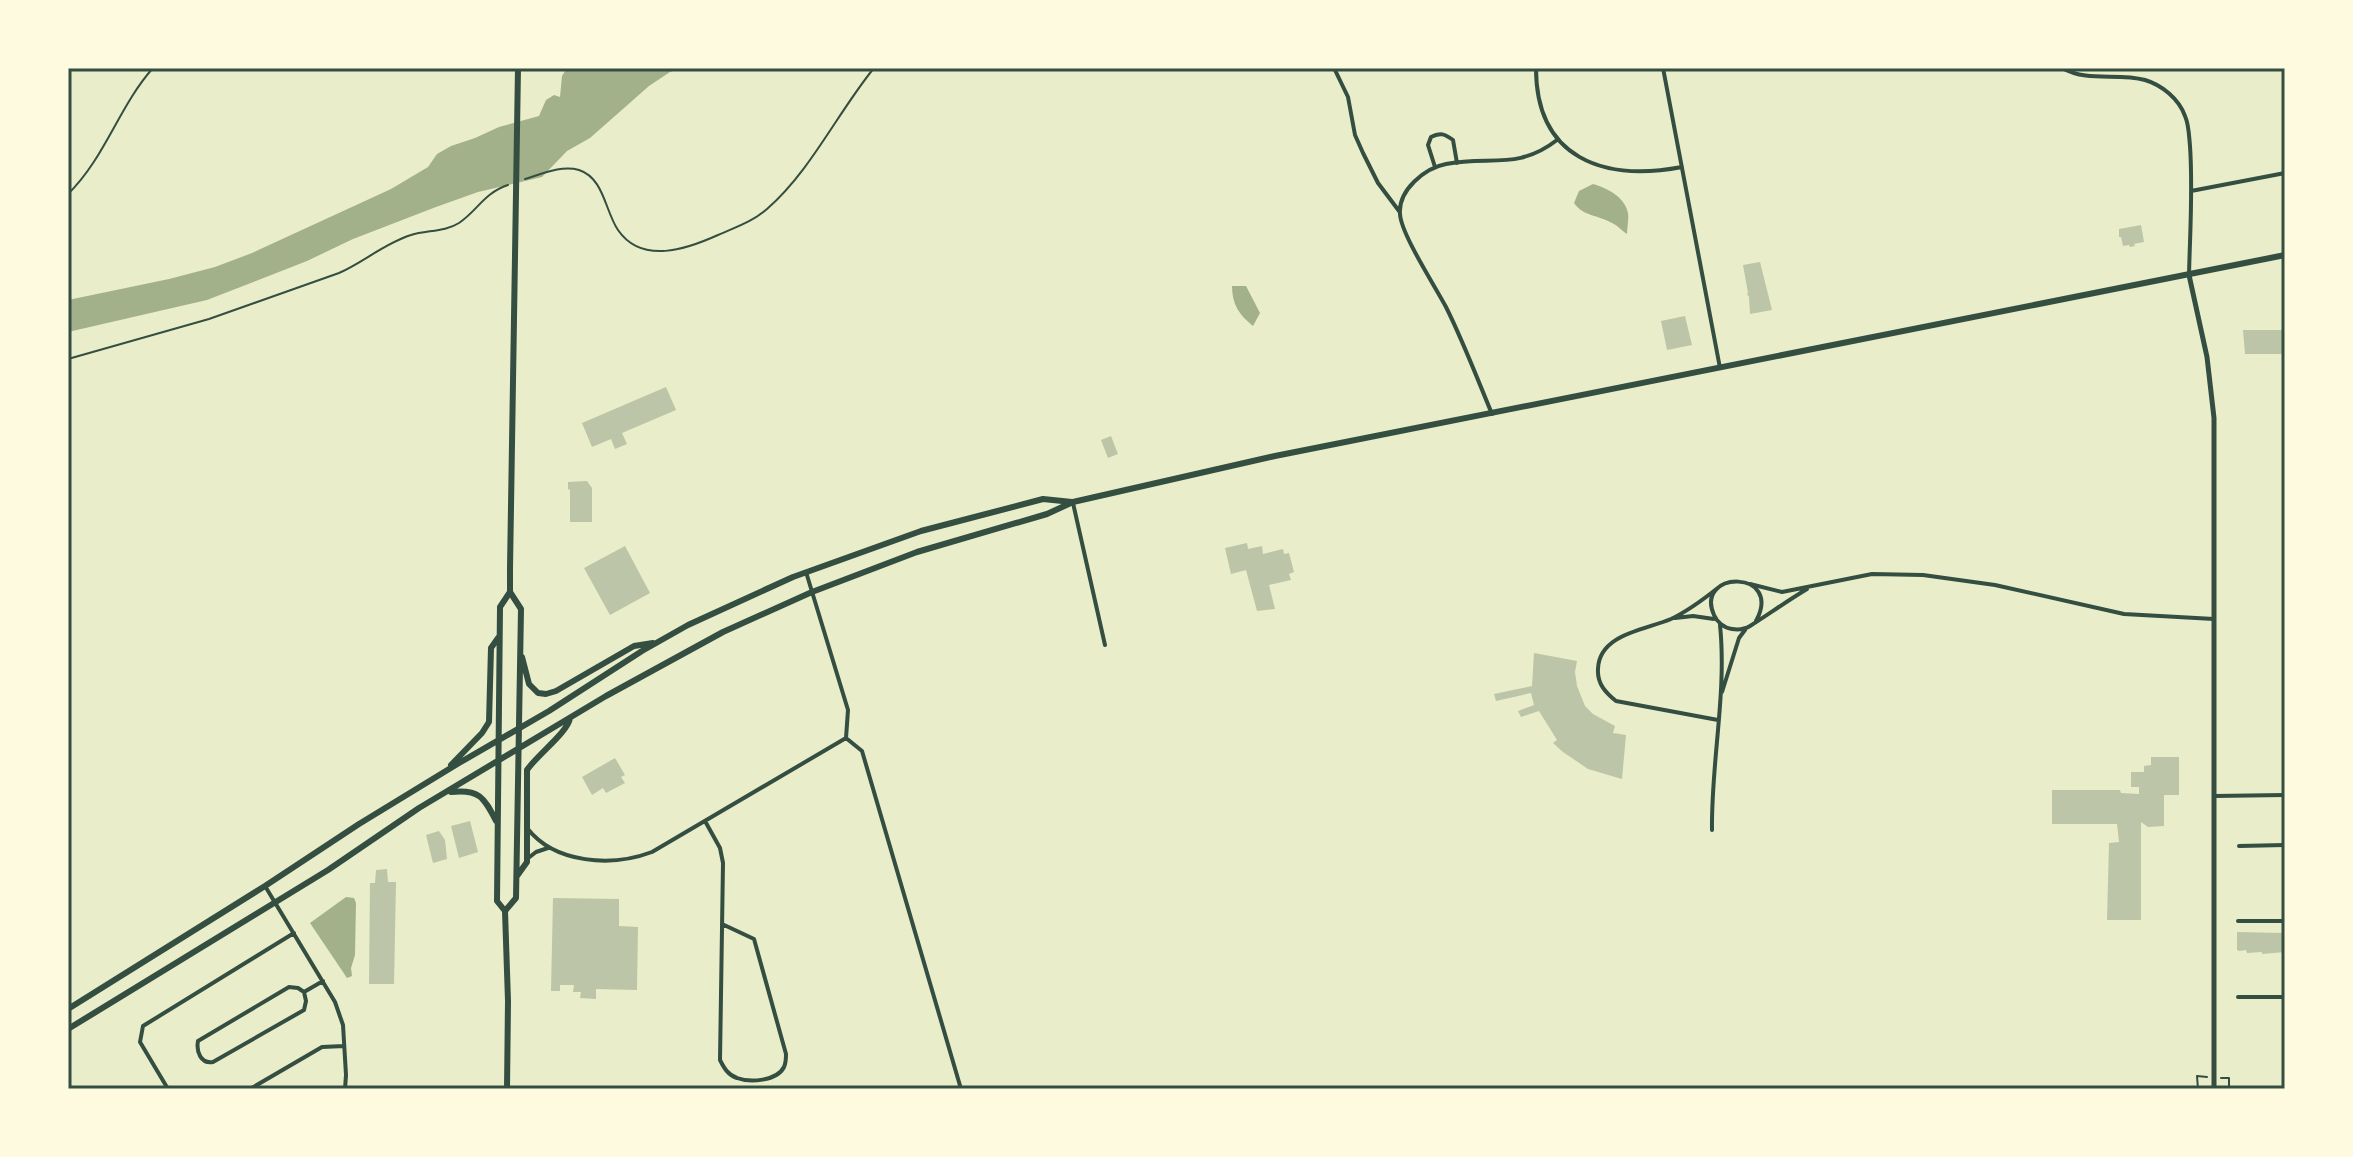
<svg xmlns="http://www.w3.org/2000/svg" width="2353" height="1157" font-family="Cabin,sans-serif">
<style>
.water{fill:#a3b18a}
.building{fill:#bcc5a7}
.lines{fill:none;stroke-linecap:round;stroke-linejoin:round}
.path{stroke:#344e41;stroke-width:2}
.service{stroke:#344e41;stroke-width:2}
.minor{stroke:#344e41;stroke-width:4}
.secondary{stroke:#344e41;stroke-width:5}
.primary{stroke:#344e41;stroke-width:6}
.neatline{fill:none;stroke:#344e41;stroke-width:3}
</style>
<rect width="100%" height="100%" fill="#e9edc9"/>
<!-- water -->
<path class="water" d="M567 68H681L670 72 649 86 590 138 567 151 542 177 478 192 436 207 353 239 307 261 207 300 68 332V300L169 279 215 267 252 253 391 189 428 167 437 154 451 146 475 138 499 127 539 116 546 100 554 95 560 97 562 76Z
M1593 184C1607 188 1625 197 1628 213 1629 219 1627 228 1627 234 1621 230 1616 224 1610 222 1597 215 1583 216 1574 203L1579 191Z
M1232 286H1246L1260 313 1253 326C1239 315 1232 304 1232 286Z
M346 897 354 898 356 903 355 955 351 968 352 976 347 978 310 923Z"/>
<!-- building -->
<path class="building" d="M2141 225 2144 242 2134 244 2135 246 2130 247 2129 245 2123 246 2121 237H2119V229Z
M1760 262 1772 310 1750 314 1749 297 1747 294 1748 293 1743 265Z
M1685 316 1692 345 1667 350 1661 321Z
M2243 330H2284V334H2282V354H2245Z
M666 387 676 410 622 433 627 444 615 449 611 439 592 447 582 423Z
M1111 436 1118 454 1108 458 1101 440Z
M587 481 592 488V522H570V490L568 489V482Z
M1247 543 1248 549 1262 546 1263 554 1283 549 1284 554 1289 553 1294 572 1289 574 1291 580 1269 585 1275 609 1257 611 1246 570 1231 574 1225 548Z
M625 546 650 593 610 615 584 568Z
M1534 653 1577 661 1575 672 1577 686 1585 706 1593 714 1615 726 1613 733 1626 735 1622 779 1588 769 1563 752 1553 743 1557 740 1539 711 1521 717 1518 711 1534 705 1531 693 1496 701 1494 694 1532 686Z
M2151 757H2179V795H2164V826L2148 827 2141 822V920H2107L2109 843 2119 842 2117 824H2052V790H2120L2121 793 2139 794V787H2131V772H2144V766L2151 765Z
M615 758 625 775 621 777 625 783 606 793 603 788 592 795 582 777Z
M470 821 478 852 459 858 451 826Z
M439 831 445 840 447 859 433 863 426 835Z
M387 869 388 882H396L394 984H369L370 883H375L376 870Z
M553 898 619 899V926L638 927 637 990 596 989V999L580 998 581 992H573L574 985H560V991H551Z
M2237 932 2285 933V952L2262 954V952L2247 953 2246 950 2239 951 2237 950Z"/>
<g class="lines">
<!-- path -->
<path class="path" d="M525 179C542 174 561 165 579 170 604 178 605 211 618 230 642 265 687 249 718 235 736 227 752 222 767 209 810 172 838 112 874 68
M68 359 209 319 339 273C364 262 385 243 411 235 426 230 445 232 459 223 478 210 484 193 508 185
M2221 1078H2229V1089
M2198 1089 2197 1076 2207 1077"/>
<!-- service -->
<path class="service" d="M68 194C105 158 119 106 153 68"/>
<!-- minor -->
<path class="minor" d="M1334 68 1348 97 1355 135 1363 153 1378 183 1399 211
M1536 68C1536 158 1603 182 1682 167
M1663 68 1720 368
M2062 68C2089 83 2117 72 2145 80 2162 85 2179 99 2185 116 2189 125 2189 136 2190 146 2193 189 2190 232 2189 275
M1435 167 1428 145 1431 137C1440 132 1445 134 1453 140L1457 163
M2191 191 2285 173
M1492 414C1477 378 1463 341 1446 307 1435 286 1401 234 1400 214 1398 190 1425 168 1446 164 1489 155 1517 171 1557 140
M1073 503 1105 645
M806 572 848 710 846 738 862 751 961 1089
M1750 584 1782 592 1872 574 1923 575 1995 585 2124 614 2214 619
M1675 618 1693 616 1714 619
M1756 621C1784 569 1694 570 1714 615 1717 622 1724 628 1732 629 1738 630 1745 629 1750 626 1769 614 1787 601 1807 589
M1722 692 1739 638 1745 630
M1718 720 1616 701C1606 693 1597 684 1598 669 1599 634 1645 630 1671 619 1688 611 1704 599 1719 587
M2214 796 2285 795
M705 821 720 848 723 863 720 1060C724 1068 728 1075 737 1078 750 1083 777 1081 784 1067 786 1063 786 1058 786 1054L754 939 722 924
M527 828C555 864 612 867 652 852L846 738
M1712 830C1711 762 1727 693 1720 625
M2239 846 2285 845
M527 859 536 852 548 848
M265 886 335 1002 343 1025 346 1075 345 1089
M2238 921H2285
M289 987 298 988 304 992 306 1001 304 1010 213 1062C201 1064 196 1052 198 1041Z
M304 992 323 981
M2238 997H2285
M168 1089 140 1042 143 1026 294 933
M250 1089 322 1047 344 1046"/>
<!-- secondary -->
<path class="secondary" d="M2189 275 2207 357 2214 418V1089"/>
<!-- primary -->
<path class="primary" d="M522 657 529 684 538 693 546 694 556 691 634 646 653 643
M451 765 482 733 489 722 491 648 498 638
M451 792C479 789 484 797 496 821
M517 876 527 862V770C537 755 568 732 570 718
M505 911 516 898 521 609 510 592V569L518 68
M68 1009 265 886 359 824 459 763 549 711 642 651 688 625 793 577 921 531 1043 499 1072 502
M68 1029 328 870 419 808 606 696 723 632 812 592 917 552 1047 514 1073 502 1275 456 2285 255
M507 1089 508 1001 505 911 497 901 500 607 510 592"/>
</g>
<!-- border -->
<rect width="2353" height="1157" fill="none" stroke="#fefae0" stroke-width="140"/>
<rect x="70" y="70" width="2213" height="1017" class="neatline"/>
</svg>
